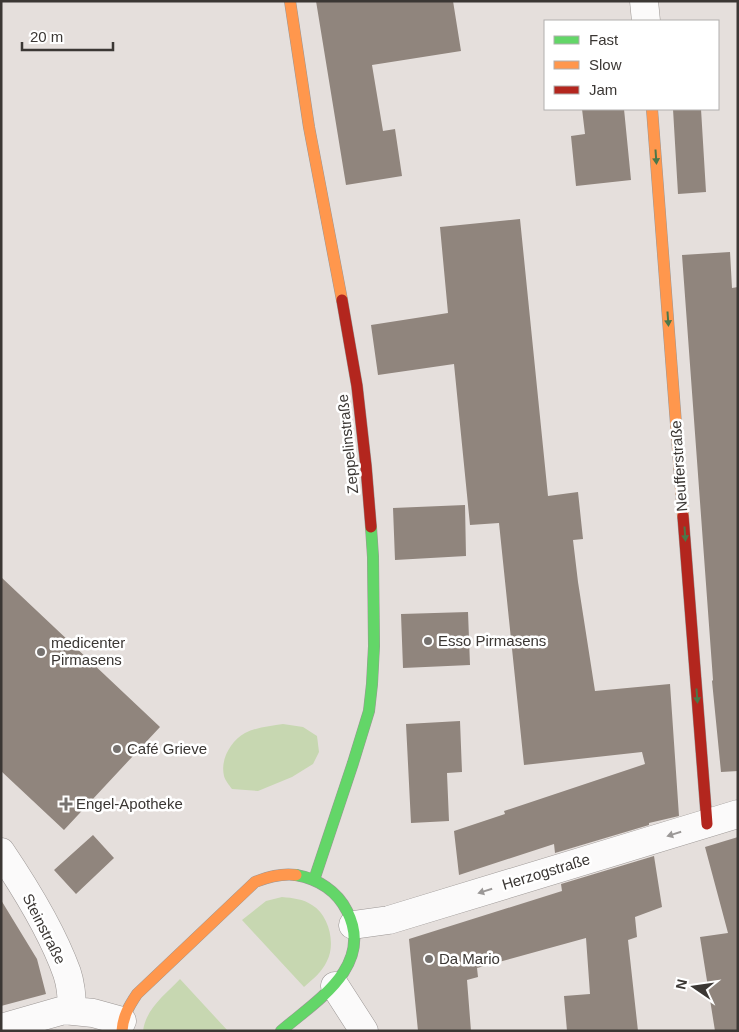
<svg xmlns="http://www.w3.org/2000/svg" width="739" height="1032" font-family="Arial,sans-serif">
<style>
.green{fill:#c7d7b1}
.building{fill:#90857d}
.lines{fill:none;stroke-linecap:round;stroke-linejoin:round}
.street-casing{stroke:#9b9694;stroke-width:29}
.fast-casing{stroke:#9b9694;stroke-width:12}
.slow-casing{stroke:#9b9694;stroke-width:12}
.jam-casing{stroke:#9b9694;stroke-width:12}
.street{stroke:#fbfafa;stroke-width:28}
.fast{stroke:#63d668;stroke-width:11}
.slow{stroke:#ff974d;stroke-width:11}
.jam{stroke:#b3261e;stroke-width:11}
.oneway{fill:#4b7749}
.oneway2{fill:#9b9897}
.poi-dot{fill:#76726f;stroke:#fff;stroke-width:2}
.labels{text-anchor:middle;stroke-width:5;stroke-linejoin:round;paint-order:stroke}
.street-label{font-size:15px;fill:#3b3734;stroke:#fff}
.poi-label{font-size:15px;fill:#3b3734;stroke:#fff;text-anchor:start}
</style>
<rect width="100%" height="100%" fill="#e5dfdc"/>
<!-- green -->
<path class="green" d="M283 724 303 727 317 736 319 752 313 764 292 777 258 791 232 789C229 785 225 780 224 776 220 759 231 741 245 733 257 727 271 726 283 724Z
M282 897C293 898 303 899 312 905 329 915 336 944 327 961 322 972 313 979 304 987L242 920 266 901Z
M180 979 228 1031H143C146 1008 166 994 180 979Z"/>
<!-- building -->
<path class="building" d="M316 1H453L461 51 372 65 383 131 395 129 402 176 346 185Z
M582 109H624L631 180 576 186 571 136 585 134Z
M673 109H701L706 192 678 194Z
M520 219 548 496 578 492 583 539 573 540 578 582 595 691 670 684 679 816 649 823V825L555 853 554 844 459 875 454 831 505 814 504 811 645 764 642 752 524 765 499 523 470 525 454 364 378 375 371 325 448 313 440 227Z
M730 252 732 288 738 287V771L721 772 712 681 713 680 682 255Z
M465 505 466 556 395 560 393 508Z
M1 577 160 727 64 830 1 771Z
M468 612 470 665 403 668 401 614Z
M460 721 462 772 447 773 449 821 411 823 406 724Z
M93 835 114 858 76 894 54 870Z
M738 837V1031H715L700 937 728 933 705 847Z
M654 856 662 907 635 917 637 937 628 940 638 1031H567L564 996 590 994 586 938 477 968 478 977 467 980 471 1031H418L409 939 562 891 561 884Z
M1 900 37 959 46 994 1 1006Z"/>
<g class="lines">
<defs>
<path id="street" d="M644 1 646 21
M1 852C26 889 52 931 67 973 71 985 72 998 72 1011
M353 925 389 920 738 814
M335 986 364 1031
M1 1028 64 1010 93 1013 122 1021"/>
<path id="fast" d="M314 880 353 763 369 711 372 684 374 646 373 557 371 527
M281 1031C316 1001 375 966 347 911 337 891 318 879 296 875"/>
<path id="slow" d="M290 1 309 127 342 300
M652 109 683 516
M122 1031C123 1016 129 1006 137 994L255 882C268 877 281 873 296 875"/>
<path id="jam" d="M342 300 357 386 366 466 371 527
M683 516 707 824"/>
</defs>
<!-- street casing -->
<use href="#street" class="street-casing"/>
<!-- fast casing -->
<use href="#fast" class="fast-casing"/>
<!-- slow casing -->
<use href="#slow" class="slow-casing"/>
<!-- jam casing -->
<use href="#jam" class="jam-casing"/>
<!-- street -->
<use href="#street" class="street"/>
<!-- fast -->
<use href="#fast" class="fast"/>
<!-- slow -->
<use href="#slow" class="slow"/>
<!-- jam -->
<use href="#jam" class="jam"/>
</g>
<!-- one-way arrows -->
<defs><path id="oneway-solid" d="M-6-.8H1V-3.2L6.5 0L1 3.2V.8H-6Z" transform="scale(1.25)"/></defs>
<g class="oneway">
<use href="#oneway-solid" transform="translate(656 157) rotate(86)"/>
<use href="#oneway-solid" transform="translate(668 319) rotate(86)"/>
<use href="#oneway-solid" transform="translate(685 534) rotate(86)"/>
<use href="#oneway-solid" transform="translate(697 696) rotate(86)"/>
</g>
<g class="oneway2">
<use href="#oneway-solid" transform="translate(674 834) rotate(163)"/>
<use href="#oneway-solid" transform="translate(485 891) rotate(163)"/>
</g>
<!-- markers -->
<g class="poi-dot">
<circle cx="428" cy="641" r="5"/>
<circle cx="41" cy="652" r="5"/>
<circle cx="117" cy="749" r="5"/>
<path d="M63.5 796.5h5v5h5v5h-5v5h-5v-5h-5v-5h5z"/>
<circle cx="429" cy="959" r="5"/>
</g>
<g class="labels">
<!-- street labels -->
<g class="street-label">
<text transform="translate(348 444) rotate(-96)" y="5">Zeppelinstraße</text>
<text transform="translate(679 466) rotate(-94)" y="5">Neufferstraße</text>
<text transform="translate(546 872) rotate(-17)" y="5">Herzogstraße</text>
<text transform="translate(44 929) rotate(63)" y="5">Steinstraße</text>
</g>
<!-- poi labels -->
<g class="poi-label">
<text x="438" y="646">Esso Pirmasens</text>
<text x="51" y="648">medicenter<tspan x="51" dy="17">Pirmasens</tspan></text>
<text x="127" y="754">Café Grieve</text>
<text x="76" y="809">Engel-Apotheke</text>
<text x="439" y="964">Da Mario</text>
</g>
</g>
<!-- border -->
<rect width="739" height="1032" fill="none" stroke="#3b3734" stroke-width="5"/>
<!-- legend -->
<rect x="544" y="20" width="175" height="90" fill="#ffffff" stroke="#b1afae"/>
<rect x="554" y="36" width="25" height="8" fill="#63d668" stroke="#b1afae"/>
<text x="589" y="45" font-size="15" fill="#3b3734">Fast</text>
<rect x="554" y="61" width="25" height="8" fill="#ff974d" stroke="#b1afae"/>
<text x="589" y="70" font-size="15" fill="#3b3734">Slow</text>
<rect x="554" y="86" width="25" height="8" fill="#b3261e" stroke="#b1afae"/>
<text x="589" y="95" font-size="15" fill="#3b3734">Jam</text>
<!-- north arrow -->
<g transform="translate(694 987) rotate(283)" stroke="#ffffff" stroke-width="4" paint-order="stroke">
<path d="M0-4L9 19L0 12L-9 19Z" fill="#3b3734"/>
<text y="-8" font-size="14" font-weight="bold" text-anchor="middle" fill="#3b3734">N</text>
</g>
<!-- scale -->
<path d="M22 42v8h91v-8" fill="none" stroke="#3b3734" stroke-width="2.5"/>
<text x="30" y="42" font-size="15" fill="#3b3734" stroke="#ffffff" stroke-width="4" paint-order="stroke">20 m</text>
</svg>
